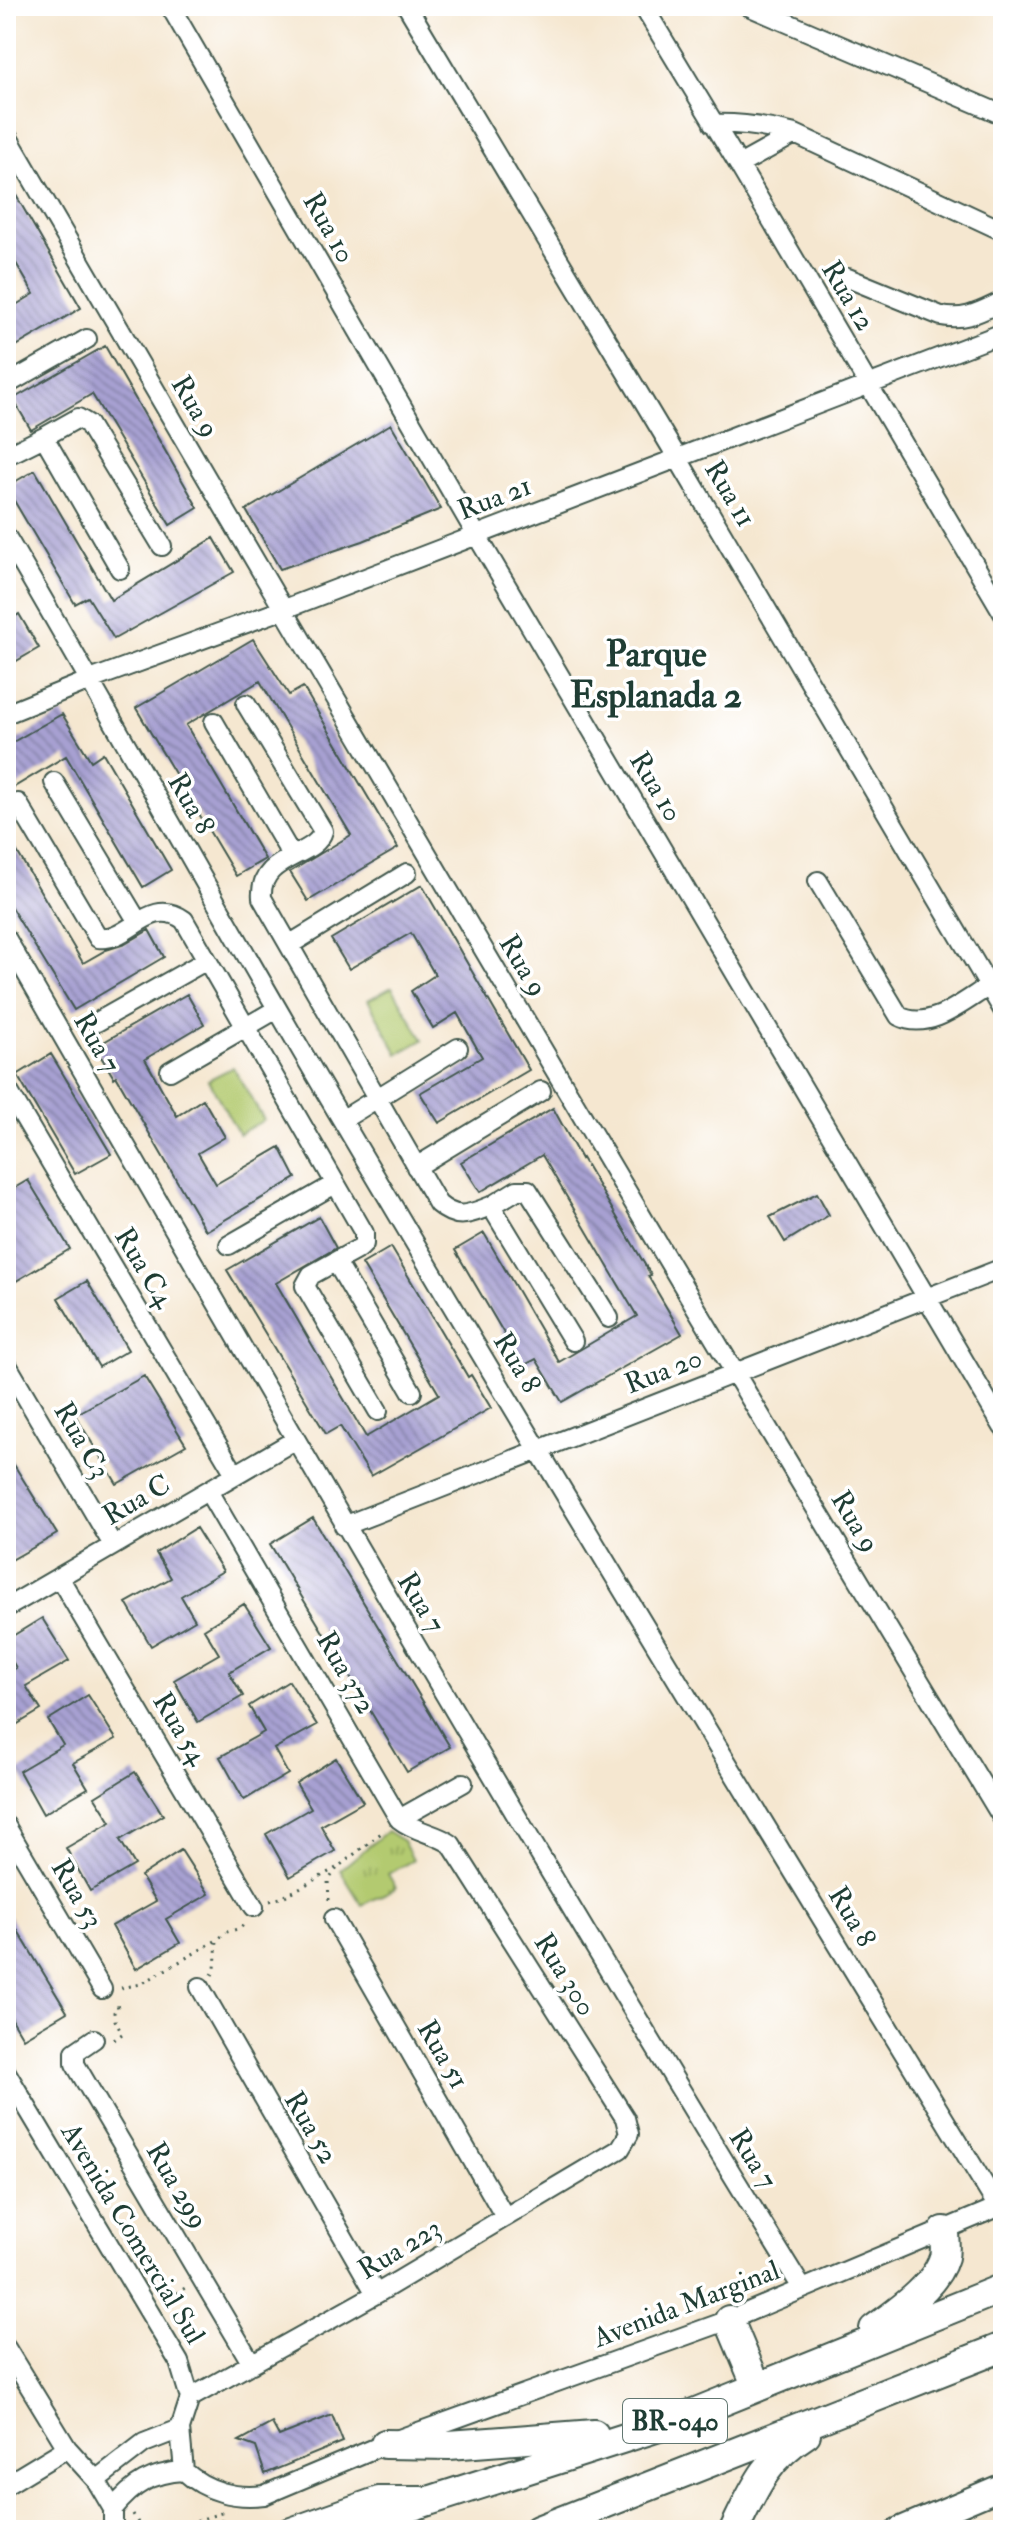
<svg xmlns="http://www.w3.org/2000/svg" width="1009" height="2536" font-family="'IM FELL Double Pica',serif">
<style>
.grass{fill:url(#grass-tufts);stroke:#698452;stroke-width:2}
.green{fill:#b3ca6f;stroke:#698452;stroke-width:2}
.building{fill:url(#building-back-hatch)}
.lines{fill:none;stroke-linecap:round;stroke-linejoin:round}
.minor-casing{stroke:#3f564b;stroke-width:22}
.major-casing{stroke:#3f564b;stroke-width:28}
.highway-casing{stroke:#3f564b;stroke-width:32}
.path{stroke:#3f564b;stroke-width:3;stroke-dasharray:2 6;stroke-linecap:butt}
.minor{stroke:#fff;stroke-width:18}
.major{stroke:#fff;stroke-width:24}
.highway{stroke:#fff;stroke-width:28}
.labels{text-anchor:middle;stroke-width:7;stroke-linejoin:round;paint-order:stroke}
.shield{fill:#fff;stroke:#627771;stroke-width:2}
.shield-label{font-size:26px;font-weight:bold;fill:#1f3d34}
.street-label{font-size:28px;fill:#1f3d34;stroke:#fff}
.district-label{font-size:36px;font-weight:bold;fill:#1f3d34;stroke:#fff}
</style>
<defs>
<pattern id="grass-tufts" width="24" height="20" patternUnits="userSpaceOnUse" patternTransform="scale(2)"><rect width="24" height="20" fill="#b3ca6f"/><path d="M3 7l-1-3M5 7V3M7 7l1-3M15 17l-1-3M17 17v-4M19 17l1-3" fill="none" stroke="#91a55c"/></pattern>
<pattern id="building-back-hatch" width="6" height="6" patternUnits="userSpaceOnUse" patternTransform="scale(2)"><rect width="6" height="6" fill="#a7a0d2"/><path d="M-1 5l2 2M0 0l6 6M5-1l2 2" fill="none" stroke="#8784ab"/></pattern>
</defs>
<rect width="100%" height="100%" fill="#fff"/>
<filter id="ink" filterUnits="userSpaceOnUse"><feTurbulence type="fractalNoise" baseFrequency=".0125" numOctaves="2"/><feDisplacementMap in="SourceGraphic" scale="16" xChannelSelector="R" yChannelSelector="G"/><feConvolveMatrix kernelMatrix="1 2 1 2 8 2 1 2 1" color-interpolation-filters="sRGB"/></filter>
<filter id="wash" filterUnits="userSpaceOnUse"><feTurbulence type="fractalNoise" baseFrequency=".006" numOctaves="4" result="noise"/><feDisplacementMap in="SourceGraphic" scale="32" xChannelSelector="R" yChannelSelector="G"/><feGaussianBlur stdDeviation="1.8" result="paint"/><feColorMatrix in="noise" values="0 0 0 0 0 0 0 0 0 0 0 0 0 0 0 0 0 1.4 0 .05"/><feComposite in="paint" operator="in"/></filter>
<g filter="url(#wash)">
<rect width="100%" height="100%" fill="#f5e7d0"/>
<!-- grass -->
<path class="grass" d="M387 1831 403 1841 413 1860 388 1874 396 1888 362 1905 340 1870Z"/>
<!-- green -->
<path class="green" d="M392 987 423 1040 398 1054 368 1000Z
M233 1067 264 1120 239 1134 208 1080Z"/>
<g id="blocks">
<!-- building -->
<path class="building" d="M6 178 81 308 6 352V311L34 294 6 246Z
M105 346 198 508 170 525 92 394 31 430 13 399Z
M391 424 441 509 363 541 280 569 246 510Z
M35 470 111 600 214 538 234 572 114 639 88 597 75 604 6 487Z
M6 600 16 616 19 614 39 648 6 667Z
M253 639 289 695 303 687 398 848 308 901 290 872 351 835 260 681 186 725 265 859 236 876 136 708Z
M62 714 91 761 103 753 171 870 143 887 66 756 6 792V746Z
M6 833 83 963 106 950 125 944 149 930 164 957 74 1010 6 899Z
M422 885 529 1070 439 1123 420 1093 482 1057 457 1013 433 1028 411 991 435 975 411 933 349 969 331 939Z
M187 994 204 1024 145 1059 177 1116 203 1099 225 1137 198 1153 216 1184 280 1147 296 1178 206 1231 116 1076 114 1078 95 1047Z
M51 1054 111 1154 75 1174 17 1075Z
M553 1108 581 1159 582 1158 651 1275 648 1276 682 1334 562 1402 536 1359 523 1366 455 1250 484 1233 559 1362 637 1316 542 1155 480 1192 461 1162Z
M28 1180 70 1249 6 1287V1193Z
M817 1193 829 1215 785 1242 770 1217Z
M319 1217 336 1248 276 1283 366 1437 439 1394 362 1264 391 1247 468 1377 471 1375 491 1408 371 1476 340 1426 326 1434 227 1270Z
M87 1281 128 1350 99 1367 58 1298Z
M144 1376 186 1445 117 1484 75 1415Z
M6 1452 57 1534 6 1563Z
M313 1518 450 1747 407 1772 270 1544Z
M196 1528 223 1571 181 1596 195 1620 151 1646 126 1603 171 1578 156 1553Z
M244 1604 271 1647 229 1672 243 1696 198 1722 174 1680 219 1654 204 1629Z
M42 1618 69 1661 26 1686 41 1710 6 1731V1674L16 1668 6 1650V1640Z
M289 1681 317 1725 274 1749 288 1774 244 1800 220 1757 264 1732 249 1706Z
M88 1695 116 1739 73 1763 88 1788 43 1814 19 1771 63 1745 48 1720Z
M336 1758 363 1802 321 1826 335 1851 290 1877 266 1834 311 1808 296 1783Z
M135 1772 163 1815 120 1840 135 1865 90 1891 66 1848 111 1822 95 1797Z
M181 1850 209 1894 166 1919 180 1943 136 1969 112 1926 156 1901 141 1876Z
M6 1911 67 2012 23 2038 6 2009Z
M332 2415 343 2442 265 2474 256 2447 239 2441 272 2423 279 2436Z"/>
</g>
</g>
<g filter="url(#ink)">
<use href="#blocks" fill-opacity="0" stroke="#3f564b" stroke-width="2"/>
<g class="lines">
<defs>
<path id="minor" d="M170 6 476 534 1003 1427
M407 6 677 457 1003 1010
M643 6 739 165 1003 613
M748 6 1003 115
M713 124C742 123 767 127 795 134L1003 231
M6 134C334 698 665 1261 1003 1819
M739 165 795 134
M848 278 941 316C966 321 981 311 1003 301
M6 385 87 339
M44 437 78 418 88 424 162 546
M6 450 14 452 44 437 120 569
M6 536C120 730 228 927 342 1120 557 1485 777 1846 998 2207
M246 704 323 831C316 858 258 855 262 898L438 1204C458 1221 469 1214 491 1206L573 1341
M6 714 90 680 282 610 1003 333
M214 722 292 856
M54 782 138 922
M18 803 98 938C129 943 149 895 184 920L364 1233V1244L360 1248 311 1275 305 1286 378 1411
M818 881 899 1016C929 1032 963 1002 989 986
M6 938C267 1391 527 1843 802 2288
M289 945 407 873
M97 1022 207 960
M170 1071 277 1009
M6 1087 235 1474
M342 1120 458 1048
M416 1167 541 1091
M491 1206 517 1190H528L609 1318
M229 1245 335 1184
M336 1262 412 1392
M6 1363 113 1545
M208 1491 399 1819 463 1783
M344 1526 1003 1268
M59 1577 254 1907
M6 1608 295 1440
M6 1826 102 1989
M334 1919 505 2217
M200 1987 376 2294
M94 2039 75 2052V2064L252 2364
M6 2072 179 2362 190 2398 180 2429 184 2471C206 2491 235 2499 264 2495L385 2444 729 2320 1003 2205
M6 2348 67 2448 96 2480 113 2509V2530
M190 2398 376 2294 620 2149 629 2134 625 2118 451 1844C435 1833 415 1832 399 1819
M96 2480 144 2443 180 2429
M6 2485 67 2448
M113 2509C133 2484 152 2473 184 2471
M282 2530 378 2496H422"/>
<path id="major" d="M899 2530 1003 2486"/>
<path id="highway" d="M729 2320 757 2387
M874 2329C897 2312 936 2286 944 2257 946 2249 944 2239 944 2231
M385 2444 449 2445 594 2434
M338 2530 659 2427 1003 2288
M538 2530 1003 2347
M734 2530C754 2489 766 2459 806 2434"/>
</defs>
<!-- minor casing -->
<use href="#minor" class="minor-casing"/>
<!-- major casing -->
<use href="#major" class="major-casing"/>
<!-- highway casing -->
<use href="#highway" class="highway-casing"/>
<!-- path -->
<path class="path" d="M329 1900 328 1881 338 1867 385 1830
M270 1901 283 1897 338 1867
M212 1975 215 1969 217 1940 227 1932 241 1928 244 1923
M121 1988 141 1984 217 1940
M114 2040 122 2034 115 2020 114 2012 118 2008 116 2000
M162 2301 187 2287
M133 2514 142 2530
M166 2530 221 2513 222 2522 187 2530"/>
<!-- minor -->
<use href="#minor" class="minor"/>
<!-- major -->
<use href="#major" class="major"/>
<!-- highway -->
<use href="#highway" class="highway"/>
</g>
</g>
<g class="labels">
<!-- shield labels -->
<rect class="shield" x="623" y="2399" width="104" height="44" rx="6"/>
<g class="shield-label">
<text x="675" y="2430">BR-040</text>
</g>
<!-- street labels -->
<g class="street-label">
<text transform="translate(330 227) rotate(60)" y="10">Rua 10</text>
<text transform="translate(849 295) rotate(59)" y="10">Rua 12</text>
<text transform="translate(196 406) rotate(60)" y="10">Rua 9</text>
<text transform="translate(731 493) rotate(59)" y="10">Rua 11</text>
<text transform="translate(494 497) rotate(-21)" y="10">Rua 21</text>
<text transform="translate(657 786) rotate(59)" y="10">Rua 10</text>
<text transform="translate(192 803) rotate(60)" y="10">Rua 8</text>
<text transform="translate(524 965) rotate(59)" y="10">Rua 9</text>
<text transform="translate(98 1042) rotate(60)" y="10">Rua 7</text>
<text transform="translate(145 1267) rotate(59)" y="10">Rua C4</text>
<text transform="translate(518 1362) rotate(59)" y="10">Rua 8</text>
<text transform="translate(663 1370) rotate(-21)" y="10">Rua 20</text>
<text transform="translate(83 1440) rotate(60)" y="10">Rua C3</text>
<text transform="translate(136 1499) rotate(-30)" y="10">Rua C</text>
<text transform="translate(856 1521) rotate(59)" y="10">Rua 9</text>
<text transform="translate(422 1602) rotate(59)" y="10">Rua 7</text>
<text transform="translate(347 1672) rotate(60)" y="10">Rua 372</text>
<text transform="translate(181 1728) rotate(59)" y="10">Rua 54</text>
<text transform="translate(78 1893) rotate(60)" y="10">Rua 53</text>
<text transform="translate(853 1916) rotate(59)" y="10">Rua 8</text>
<text transform="translate(566 1974) rotate(58)" y="10">Rua 300</text>
<text transform="translate(444 2054) rotate(60)" y="10">Rua 51</text>
<text transform="translate(312 2127) rotate(60)" y="10">Rua 52</text>
<text transform="translate(754 2158) rotate(58)" y="10">Rua 7</text>
<text transform="translate(178 2185) rotate(60)" y="10">Rua 299</text>
<text transform="translate(134 2233) rotate(59)" y="10">Avenida Comercial Sul</text>
<text transform="translate(399 2248) rotate(-31)" y="10">Rua 223</text>
<text transform="translate(686 2303) rotate(-21)" y="10">Avenida Marginal</text>
</g>
<!-- district labels -->
<g class="district-label">
<text x="656" y="666">Parque<tspan x="656" dy="41">Esplanada 2</tspan></text>
</g>
</g>
<!-- margin -->
<rect width="1009" height="2536" fill="none" stroke="#fff" stroke-width="32"/>
</svg>
